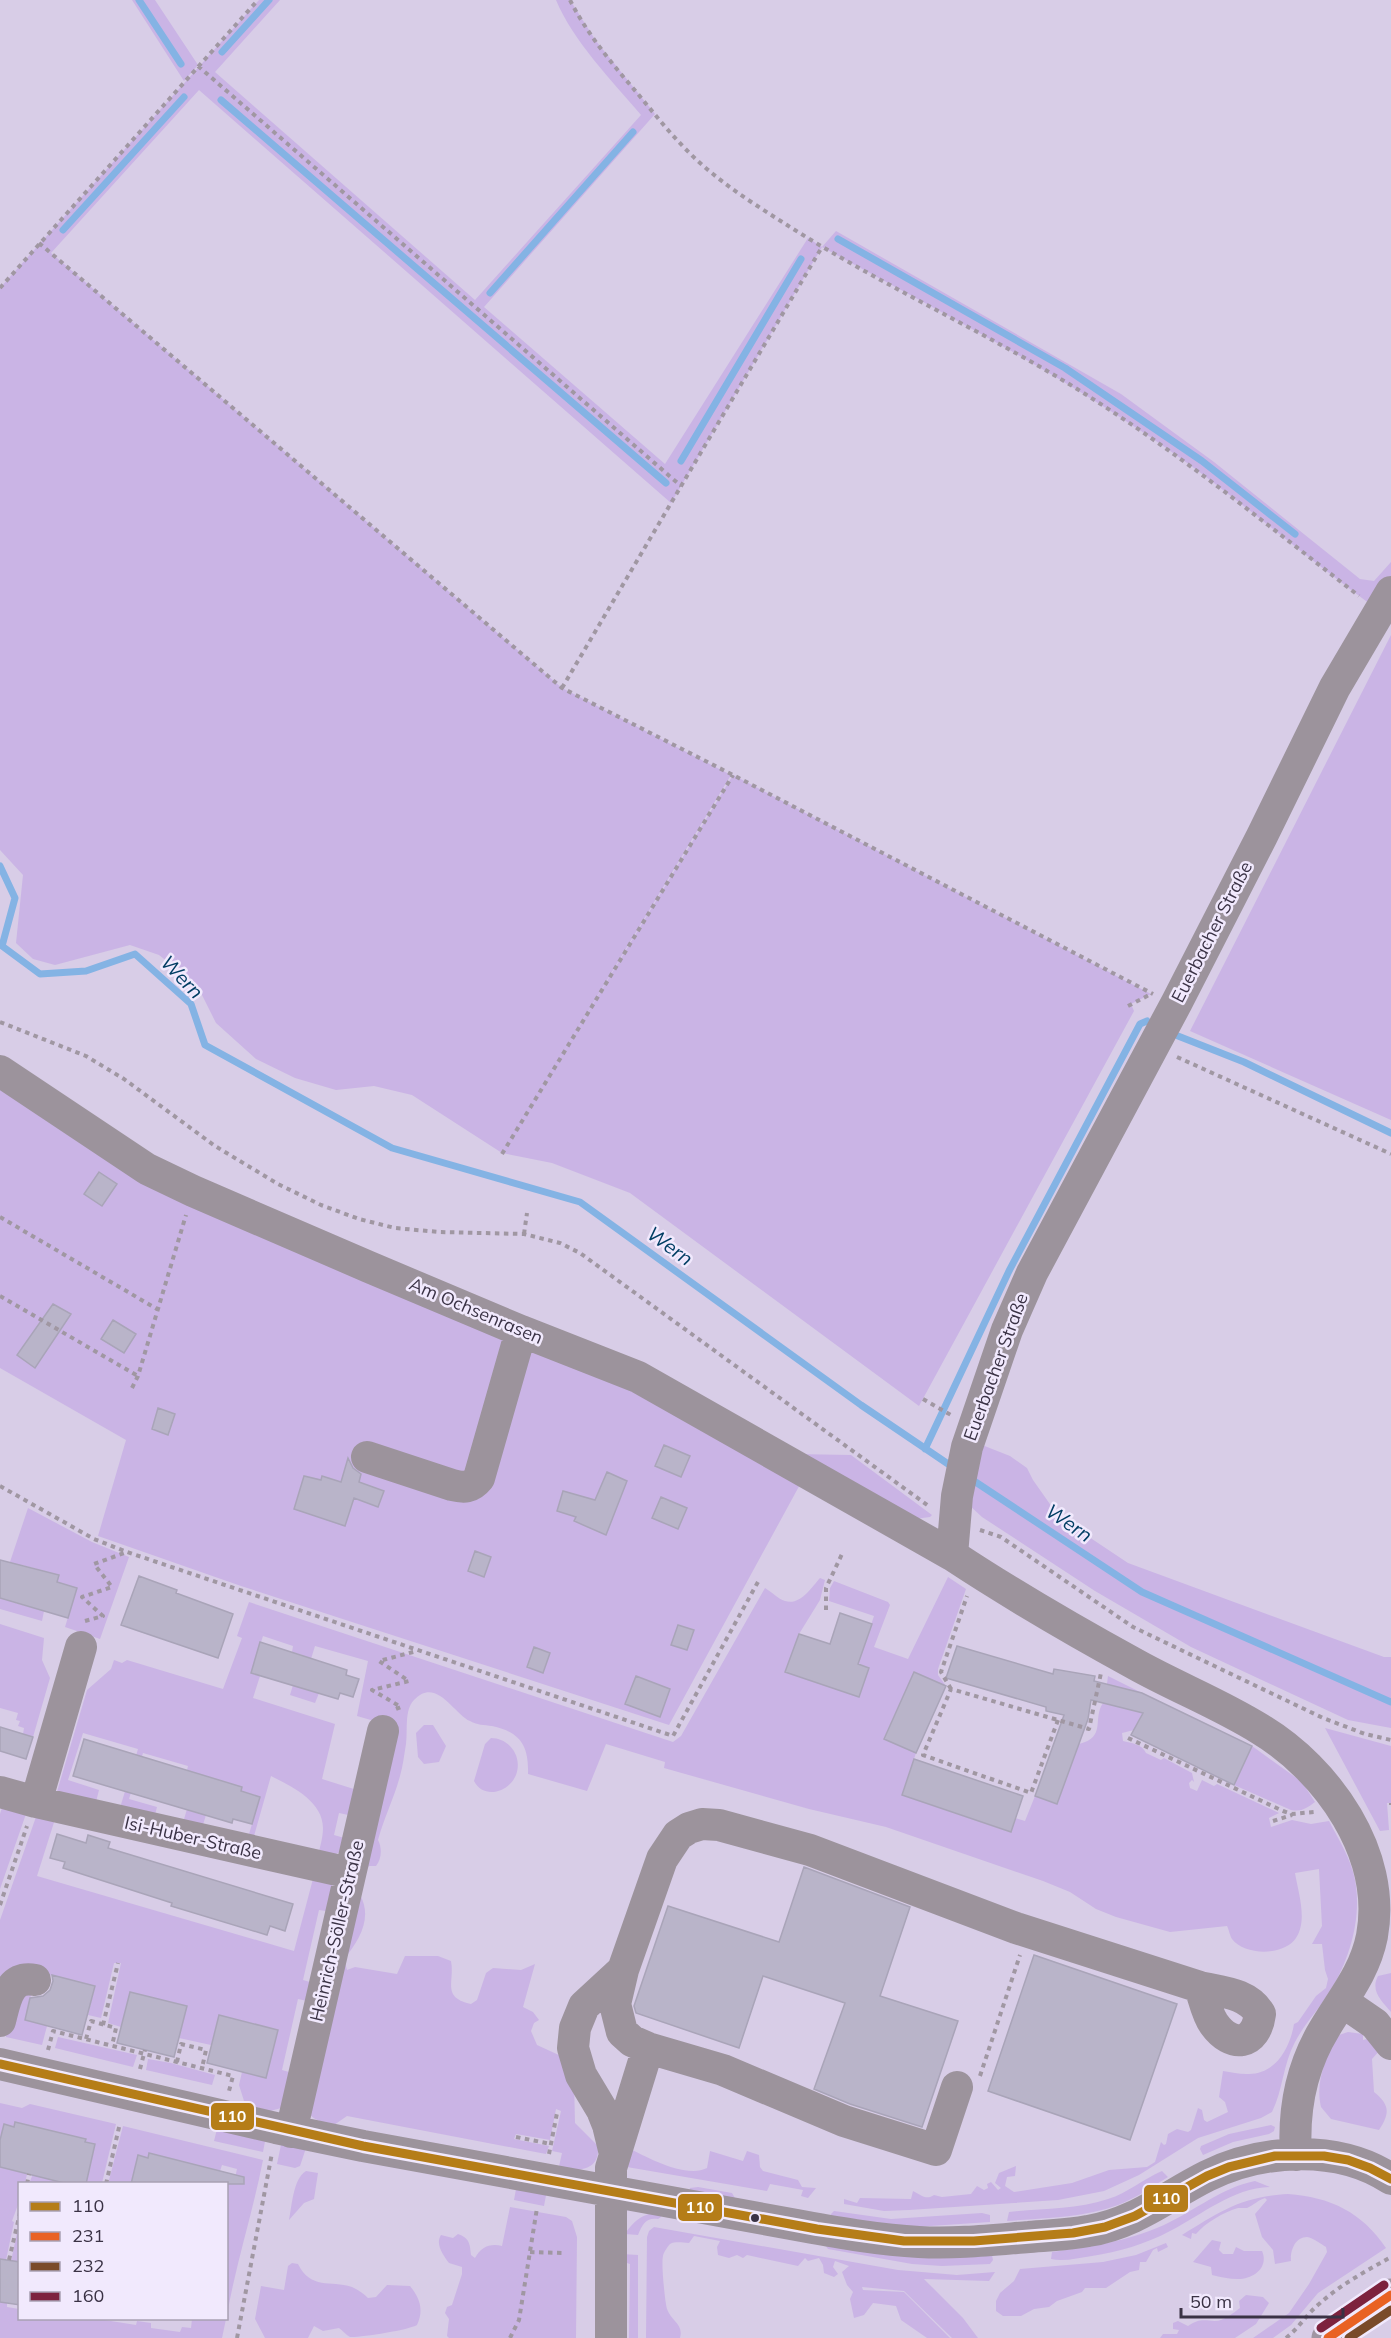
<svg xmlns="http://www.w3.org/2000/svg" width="1391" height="2338" font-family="Mulish,sans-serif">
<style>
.green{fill:#cab4e5}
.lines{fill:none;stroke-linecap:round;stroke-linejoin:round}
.stream{stroke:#84b3e4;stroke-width:7}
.building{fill:#b9b4c9;stroke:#a9a4b8;stroke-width:1.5}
.path{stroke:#a097a2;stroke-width:4;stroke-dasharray:4.5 4.5;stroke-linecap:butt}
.minor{stroke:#9c939c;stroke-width:32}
.major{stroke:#a196a3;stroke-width:33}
.bus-1-casing{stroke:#f1e9fd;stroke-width:14}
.bus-2-casing{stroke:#f1e9fd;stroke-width:14}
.bus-3-casing{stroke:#f1e9fd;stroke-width:14}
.bus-4-casing{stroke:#f1e9fd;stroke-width:14}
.bus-1{stroke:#b57d18;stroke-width:9}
.bus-2{stroke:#e96224;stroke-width:9}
.bus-3{stroke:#7a4b2a;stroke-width:9}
.bus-4{stroke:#7d223e;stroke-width:9}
.bus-dot{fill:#3a3245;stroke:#f1e9fd;stroke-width:2}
.labels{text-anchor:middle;stroke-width:5;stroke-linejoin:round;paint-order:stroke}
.street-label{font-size:18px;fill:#3a3245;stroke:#f1e9fd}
.water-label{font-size:20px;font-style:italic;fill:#013d63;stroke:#f1e9fd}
.line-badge{stroke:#f1e9fd;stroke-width:2}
.badge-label{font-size:16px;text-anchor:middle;font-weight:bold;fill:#fff}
</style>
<rect width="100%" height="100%" fill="#d8cde7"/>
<!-- green -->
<path class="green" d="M132 0H155L198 65 184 81Z
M259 0H280L215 72 475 300 641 115C612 81 573 41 556 0H570L596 41 655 114 484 307 665 464 808 238 822 247 836 231 1121 394 1214 462 1360 579 1374 581 1391 562V591L1378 610C1297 551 1222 484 1138 429 1037 361 929 306 822 247L671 503 199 90 51 253 562 688 731 775 552 1071 733 775 1151 994 1131 1004 1134 1011 919 1406 630 1193 552 1163 502 1153 412 1095 374 1086 336 1090 295 1078 256 1059 216 1023 197 985 159 955 130 945 55 965 33 959 16 943 23 875 0 850V288Z
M1391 635V1120L1190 1031Z
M0 1084 505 1332 478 1498 525 1348 626 1381 803 1479 669 1725 241 1586 98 1536 126 1440 0 1368Z
M977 1443 1010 1456 1027 1468 1033 1480 1059 1517 1128 1563 1384 1657H1391V1728L1348 1720 1191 1647 1095 1591 982 1517 969 1505Z
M794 1454 851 1455 932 1515 930 1517 915 1519Z
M28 1508 92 1542 129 1557 100 1639 65 1627 77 1588 57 1582 58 1575 22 1565 12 1602 44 1611 42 1621 0 1609V1592Z
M948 1577 966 1589 938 1669V1675L946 1686 914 1672 884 1738 916 1753 902 1795 1010 1832 1015 1818 1025 1821 1035 1796 1057 1803 1079 1744C1107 1737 1092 1719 1103 1703 1107 1697 1117 1692 1122 1688L1107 1684 1108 1676 1150 1697 1134 1730 1122 1733 1123 1741C1131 1743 1142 1744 1146 1753L1161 1760 1164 1758 1192 1773 1194 1782 1192 1780 1189 1783 1190 1788 1197 1791 1202 1780 1214 1786 1217 1784 1279 1813 1269 1818 1271 1827 1292 1820 1311 1824 1329 1821C1339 1840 1351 1859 1355 1880 1362 1917 1350 1958 1331 1990 1320 2008 1305 2023 1295 2042 1283 2064 1283 2090 1272 2112L1261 2118 1198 2138 1139 2175 1104 2191 1058 2200 909 2210 884 2211 844 2204V2199L857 2203 860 2198 911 2199 913 2191C920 2194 926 2201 934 2195L942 2197 971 2194 977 2186 984 2190 988 2188 987 2184 991 2182 998 2190 1001 2188 995 2183 999 2173 1016 2166 1015 2176 1007 2177 1005 2186 1014 2192 1072 2183 1109 2170 1147 2167 1155 2162 1161 2142 1164 2145 1166 2144 1168 2134 1177 2129 1188 2132 1191 2130 1198 2108 1202 2110 1204 2120 1207 2122 1228 2112 1225 2102 1219 2097 1223 2071C1231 2072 1239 2074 1246 2074 1275 2076 1290 2048 1294 2024L1298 2022 1316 1996 1326 1988 1328 1979 1325 1970 1322 1944H1312L1322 1926 1319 1869 1295 1873C1298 1892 1308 1920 1296 1938 1284 1956 1245 1956 1232 1939 1230 1936 1229 1930 1227 1926L1170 1932 1116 1917 1096 1909 1070 1892 1043 1881 886 1827 809 1809 664 1768 665 1762 606 1744 587 1791 528 1774C529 1745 520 1732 492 1726 485 1725 476 1725 470 1721 454 1714 436 1676 414 1700 404 1710 408 1731 406 1744 404 1755 403 1766 400 1776 394 1798 384 1818 378 1840 382 1847 382 1859 376 1866H369L363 1876 395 1727 357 1716 368 1661 315 1646 302 1688 319 1693 315 1703 290 1695 302 1655 292 1652 293 1646 263 1636 251 1673 260 1676 253 1698 335 1724 322 1779 357 1790 353 1816 339 1813 334 1835 348 1839C341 1855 336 1856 318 1856 320 1847 323 1837 323 1828 323 1801 291 1786 271 1776L252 1843 247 1841 260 1797 241 1791 242 1787 206 1815 201 1831 182 1826 195 1782 185 1779 188 1766 143 1753 129 1799 157 1807 154 1819 119 1811 138 1749 83 1733 68 1780 99 1790 95 1806 56 1795 87 1690 111 1669 114 1660 122 1663 127 1660 223 1689 242 1638 237 1636 249 1602 673 1742 681 1736 765 1588C772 1592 778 1599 785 1601 800 1606 812 1587 820 1578L825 1580 820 1600 799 1634 785 1672 869 1668 858 1664 874 1616 829 1601 830 1588 834 1581 888 1602 890 1605 874 1647 908 1659Z
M0 1624 44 1638 42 1660 50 1678 33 1737 23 1734 24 1728 18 1726 20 1721 16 1720 18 1713 0 1708Z
M424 1725H433L446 1746 439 1762 424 1764 418 1757 416 1733Z
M1325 1728 1391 1746V1803H1387L1389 1830 1380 1831Z
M491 1738C509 1738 523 1756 516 1775 509 1792 484 1800 474 1781L485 1744Z
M1252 1746 1302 1782 1315 1802C1307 1808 1302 1812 1291 1810L1234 1785Z
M3 1804 27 1811 0 1889V1814Z
M37 1814 56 1816 37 1876 294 1951 314 1875 332 1883 333 1912 319 1910 303 1980 317 1984 312 2002 298 1999 282 2070 296 2074 285 2107 270 2111 245 2104 239 2085 242 2072 266 2078 277 2030 219 2015 211 2045 179 2038 187 2006 130 1992 121 2027 108 2023 121 1963H114L101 2018 88 2015 95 1986 33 1971 0 1986V1920Z
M355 1893 360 1895C373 1918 359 1941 344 1959L347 1970 355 1967 397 1974 405 1956H438L451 1961C455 1982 441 1997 471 2004L477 2000 486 1973 493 1968 521 1970 535 1964 523 2007 533 2012 539 2020 534 2023 531 2031 537 2045 561 2056 564 2072 574 2082 575 2123 598 2146C600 2172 578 2170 558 2171L562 2153 552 2151 561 2111 556 2109 550 2140 516 2134 514 2139 549 2146 546 2154 347 2116 334 2125C302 2119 303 2107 310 2079L315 2078Z
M1391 1973V2012C1382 2001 1370 1991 1378 1976Z
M33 1987 25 2020 47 2026 42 2045 6 2037 5 2033 12 1999Z
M1348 2032 1363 2034V2040L1367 2039 1380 2050 1372 2059 1374 2092C1390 2105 1390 2113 1379 2130L1331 2119 1321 2107C1315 2082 1326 2058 1336 2036Z
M58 2037 137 2055 133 2067 55 2048Z
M148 2059 171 2063 215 2075 212 2085 146 2070Z
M0 2103 22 2108 30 2104 116 2124 102 2183H75L86 2182 95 2145 85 2142V2139L15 2122 14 2127 4 2125 0 2140Z
M218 2125 266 2136 263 2152 214 2141Z
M1271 2125 1275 2127 1274 2131 1269 2134 1233 2142 1203 2155 1200 2149 1201 2146 1229 2134Z
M123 2126 263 2160C253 2212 236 2263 227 2315V2188L229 2177 235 2178 237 2169 222 2165 220 2171 149 2153 148 2158 138 2156 131 2183 108 2184Z
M282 2140 307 2145 300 2166 295 2168 277 2164Z
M628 2148C647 2157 686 2179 707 2168L710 2151 743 2161 747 2151 759 2155 760 2167 763 2171 798 2180 802 2187 816 2188 808 2198 801 2196 803 2190 770 2184 767 2191 621 2166Z
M0 2167 27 2174 25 2183 20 2184 19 2202 12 2221 14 2222 6 2260 0 2259Z
M34 2171 68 2184H29Z
M306 2171 318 2173 314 2199 304 2203 289 2220C292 2206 293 2179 306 2171Z
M1162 2171 1168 2177C1152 2187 1136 2198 1118 2205 1083 2218 1044 2218 1007 2221L1009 2212C1042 2208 1076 2210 1108 2199 1128 2193 1143 2179 1162 2171Z
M1255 2181 1270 2187C1232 2188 1202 2215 1170 2231 1146 2244 1118 2252 1092 2256 1078 2258 1064 2262 1051 2259L1052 2252C1092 2246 1126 2242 1164 2225 1196 2210 1221 2188 1255 2181Z
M517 2184 547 2190 544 2206 514 2200Z
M698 2187 732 2193 735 2198 689 2195 690 2188Z
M1288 2194C1330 2197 1362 2212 1386 2248L1318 2293 1291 2325 1273 2338H1253L1289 2313 1309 2284 1327 2252 1326 2247C1321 2244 1313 2238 1307 2237 1295 2237 1290 2251 1291 2261L1275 2264 1273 2250 1262 2237 1255 2214 1267 2200 1265 2198C1258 2200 1254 2205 1247 2208 1246 2208 1239 2208 1238 2208 1224 2212 1205 2223 1196 2234L1192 2233 1191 2239 1182 2235C1221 2211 1241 2197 1288 2194Z
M510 2207 566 2217 572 2221 577 2237 576 2338H449L447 2336 449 2319 445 2313 447 2307 452 2305 462 2274V2267L449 2263C443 2255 435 2244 441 2235L453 2238 458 2234C469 2238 470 2243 471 2255L475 2258C481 2247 490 2243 502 2246Z
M834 2211 891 2219 982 2213 990 2215V2222L900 2228 830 2220 831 2214Z
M662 2212 661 2217 658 2219C646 2217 642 2225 638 2235L625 2234C635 2219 644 2213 662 2212Z
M19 2224V2262L11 2261Z
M654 2227 898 2270 957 2275 995 2272 989 2281 924 2279 963 2318 978 2338H952L904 2291 862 2287 863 2290 904 2292 950 2338H927L901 2320 896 2306 873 2303 864 2315 854 2318 850 2299 853 2292 847 2285 842 2272 849 2266 835 2261 833 2267 838 2274 834 2277 824 2273 823 2265 819 2258 808 2261 805 2258 798 2266 747 2255 743 2258 737 2255 729 2258 718 2255 717 2247 720 2241 694 2236 689 2243C683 2243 676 2241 670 2244 668 2246 663 2253 663 2256 661 2264 665 2302 667 2309 671 2321 684 2324 680 2338H646L647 2237 649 2231Z
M1212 2240 1221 2242 1219 2250 1223 2254H1233L1236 2247 1244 2251H1262C1269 2267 1254 2279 1238 2279 1229 2279 1220 2277 1212 2275L1211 2267 1193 2262Z
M1166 2243 1168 2247 1158 2252 1157 2248 1153 2250 1146 2262H1140L1139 2270 1130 2272 1106 2288H1085L1082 2292 1057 2301 1049 2307 1034 2309 1021 2316H1003L996 2311V2301L1000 2293 1014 2281 1020 2269 1103 2262 1136 2255Z
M825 2245 992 2255 993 2260 990 2264 942 2266 912 2264 828 2249Z
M622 2254 638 2255V2338H629L630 2264 624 2262Z
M292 2263 298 2264C311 2290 330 2280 352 2287 359 2290 364 2294 368 2298L376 2297 387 2285 410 2286C420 2298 424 2310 417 2325 409 2330 358 2338 350 2337 346 2335 342 2330 339 2328L323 2331 314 2326 308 2338H265L255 2319 261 2286 284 2290 288 2266Z
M1246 2295 1263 2297 1269 2303 1256 2324 1235 2338H1160L1163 2334H1177L1179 2330 1173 2329V2323L1178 2321 1188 2326C1198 2319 1203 2320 1215 2321 1224 2321 1233 2313 1240 2308L1239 2301Z
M0 2302 7 2303V2307L19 2309 20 2318 98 2319 136 2325 137 2321 151 2323V2328L180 2332 182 2327 191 2328 192 2319H226L222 2338H0Z"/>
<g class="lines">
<!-- stream -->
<path class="stream" d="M139 0 181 64
M222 52 269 0
M221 100 666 483
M63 230 184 97
M838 239 1065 368 1202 461 1295 534
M490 293 633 132
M681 461 801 259
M0 866 15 898 2 946 40 974 86 971 135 954 191 1004 205 1045 392 1148 580 1202 861 1405 954 1468
M1178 1036 1244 1062 1391 1133
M925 1449 1009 1271 1140 1024 1147 1021
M968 1477 1142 1592 1391 1702"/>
</g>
<!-- building -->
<path class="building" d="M99 1172 117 1184 102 1206 84 1194Z
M53 1304 71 1314 35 1368 17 1355Z
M113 1320 136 1334 124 1353 101 1339Z
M158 1408 175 1414 168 1435 152 1429Z
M664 1445 690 1456 681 1477 655 1466Z
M348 1458 353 1468 361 1474 359 1482 384 1491 378 1507 354 1498 345 1526 294 1509 304 1476 321 1480 322 1476 341 1482Z
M607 1472 627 1481 606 1535 574 1521 576 1517 557 1511 563 1491 595 1500Z
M661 1497 687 1508 678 1529 652 1518Z
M475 1551 491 1557 484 1577 468 1571Z
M0 1560 59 1575 57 1582 77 1588 68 1618 0 1598Z
M139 1576 177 1590 176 1593 233 1614 218 1658 121 1625Z
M840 1613 872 1624 858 1664 869 1668 859 1697 785 1672 799 1634 830 1644Z
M678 1625 694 1630 687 1650 671 1645Z
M260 1642 347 1670 346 1675 359 1679 353 1697 340 1693 338 1699 251 1673Z
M957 1646 1053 1674 1054 1669 1095 1676 1094 1681 1142 1693 1252 1746 1234 1785 1131 1735 1143 1713 1091 1700 1088 1719 1057 1804 1035 1796 1064 1715 1046 1711V1707L946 1678Z
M534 1647 550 1653 543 1673 527 1667Z
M914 1672 946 1686 916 1753 884 1739Z
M636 1676 670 1689 660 1717 625 1704Z
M0 1727 33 1737 26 1759 0 1751Z
M84 1739 242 1787 241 1791 260 1797 252 1824 233 1819 232 1823 73 1776Z
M914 1759 1023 1796 1011 1832 902 1795Z
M57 1834 86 1843 88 1835 110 1842 108 1848 293 1904 285 1931 270 1926 267 1935 171 1906 172 1903 63 1868 65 1862 50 1858Z
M804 1867 910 1907 880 1996 958 2021 922 2127 850 2104 814 2089 845 2003 763 1976 739 2048 636 2013 634 2006 668 1906 779 1942Z
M1034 1955 1177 2004 1130 2140 988 2091Z
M52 1975 95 1986 82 2035 25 2020 30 1998 43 1996 50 1990 53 1981Z
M130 1992 187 2006 174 2057 117 2043Z
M219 2015 278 2030 266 2078 207 2063Z
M15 2122 86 2139 85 2142 95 2144 86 2184H68L0 2167V2140L4 2124 14 2127Z
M149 2153 244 2177V2184H131L138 2155 148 2158Z
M0 2259 20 2262V2305L0 2302Z"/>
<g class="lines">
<!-- path -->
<path class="path" d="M570 0C587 34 613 65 638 94 661 122 684 151 713 174 736 193 762 209 787 225 873 280 966 323 1054 375 1162 439 1260 519 1359 596
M198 66 681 486
M39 243 562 688 733 775 1153 994
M0 288 258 0
M562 688 822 247
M1128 1006 1151 994
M0 1022 86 1056 124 1079 215 1146 278 1184 321 1205 359 1219 395 1228 439 1232 524 1234 560 1243 580 1253 930 1507
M1177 1057 1391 1154
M502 1154 733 775
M0 1217 157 1309
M524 1234 527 1213
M0 1296 138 1376
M132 1388 138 1376 186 1215
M923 1399 951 1415
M0 1486 94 1539 127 1552 673 1736 759 1580
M980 1530 1001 1537 1133 1627 1323 1718 1365 1734 1391 1740
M826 1610V1588L842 1554
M85 1621 103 1616 82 1597 112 1587 94 1564 127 1552
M951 1689 941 1672 967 1596
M396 1709 401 1707 372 1690 409 1681 379 1661 417 1651
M1058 1720 1031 1793 923 1755 951 1689 1089 1729 1101 1673
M1128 1738 1283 1811 1292 1814 1314 1812
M1391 1803V1805
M1273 1821 1292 1815
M0 1905 27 1826
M103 2025 118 1963
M86 2039 91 2021 116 2028 112 2046
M48 2050 53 2031 233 2076 229 2091
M177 2062 181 2044 206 2050 202 2068
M140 2069 145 2050
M980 2076 1020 1955
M516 2137 551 2144
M549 2154 557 2113
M27 2184 29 2174
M106 2184 120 2123
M530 2252 565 2253
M9 2260 20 2213
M237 2338 272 2153
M510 2338 519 2320 537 2208
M1286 2338C1299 2328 1306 2315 1319 2304 1340 2285 1366 2271 1391 2257"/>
<!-- minor -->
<path class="minor" d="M0 1071 147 1169 193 1191 369 1267 521 1331 638 1377 952 1555
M367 1457 452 1485C464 1488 471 1488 479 1478L521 1331
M0 1792 36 1802 350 1873
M36 1802 81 1647
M1343 2002 1375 2024 1391 2044
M0 2021C5 2002 8 1975 35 1980
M0 2064 276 2128 363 2146 802 2226C841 2233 880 2240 919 2242 956 2244 992 2240 1029 2237 1048 2235 1068 2235 1088 2231 1134 2224 1167 2196 1207 2176 1262 2149 1338 2144 1391 2179
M957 2087 936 2150 844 2121 723 2070 648 2048 632 2041 622 2032 615 2004 623 1970 662 1859 678 1835 689 1828 702 1824 719 1825 810 1850 1016 1928 1200 1987C1222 1992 1248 1993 1260 2014 1256 2045 1232 2049 1214 2024 1207 2014 1204 1999 1200 1987
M291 2132 383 1731
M615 2154 608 2125 602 2110 581 2075 573 2048 575 2028 584 2006 623 1970
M1296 2155C1293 2110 1301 2067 1325 2028 1343 1998 1365 1972 1372 1936 1387 1854 1328 1770 1260 1729 1220 1704 1176 1687 1135 1664 1073 1630 1011 1594 952 1555L957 1496 967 1447 1007 1330 1032 1273 1177 1002 1262 836 1335 687 1391 592
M611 2338V2168L648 2048"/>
<!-- major -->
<path class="major" d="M1328 2338 1391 2295"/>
<defs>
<path id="bus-1" d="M0 2064 363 2146 817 2229 904 2241H974L1073 2233 1105 2227 1135 2216 1207 2176 1229 2167 1275 2156H1324L1348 2160 1370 2168 1391 2179"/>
<path id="bus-2" d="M1328 2338 1391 2295"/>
<path id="bus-3" d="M1349 2338 1391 2310"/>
<path id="bus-4" d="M1321 2328 1384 2285"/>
</defs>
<!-- bus-1 casing -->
<use href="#bus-1" class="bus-1-casing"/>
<!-- bus-2 casing -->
<use href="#bus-2" class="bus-2-casing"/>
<!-- bus-3 casing -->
<use href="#bus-3" class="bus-3-casing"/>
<!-- bus-4 casing -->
<use href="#bus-4" class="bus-4-casing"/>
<!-- bus-1 -->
<use href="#bus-1" class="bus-1"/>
<!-- bus-2 -->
<use href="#bus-2" class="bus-2"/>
<!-- bus-3 -->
<use href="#bus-3" class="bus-3"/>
<!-- bus-4 -->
<use href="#bus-4" class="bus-4"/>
</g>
<!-- markers -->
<circle class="bus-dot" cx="755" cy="2218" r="5"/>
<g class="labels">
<!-- street labels -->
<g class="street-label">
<text transform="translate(1212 932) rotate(-63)" y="6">Euerbacher Straße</text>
<text transform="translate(476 1311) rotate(23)" y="6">Am Ochsenrasen</text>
<text transform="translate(996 1367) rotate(-70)" y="6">Euerbacher Straße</text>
<text transform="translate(193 1838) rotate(13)" y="6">Isi-Huber-Straße</text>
<text transform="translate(337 1931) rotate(-77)" y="6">Heinrich-Söller-Straße</text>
</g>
<!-- water labels -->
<g class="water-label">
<text transform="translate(182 977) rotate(46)" y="7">Wern</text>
<text transform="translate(670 1246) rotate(36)" y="7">Wern</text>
<text transform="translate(1069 1523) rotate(34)" y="7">Wern</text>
</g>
</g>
<g class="line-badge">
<rect x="210" y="2102" width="45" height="29" rx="6" fill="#b57d18"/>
<rect x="1143" y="2184" width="46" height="29" rx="6" fill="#b57d18"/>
<rect x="677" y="2193" width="46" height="29" rx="6" fill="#b57d18"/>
</g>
<g class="badge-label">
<text x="232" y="2122">110</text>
<text x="1166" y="2204">110</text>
<text x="700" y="2213">110</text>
</g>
<!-- legend -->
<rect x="18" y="2182" width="210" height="138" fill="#f1e9fd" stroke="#a8a0b3" stroke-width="1.5"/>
<rect x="30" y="2202" width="30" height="9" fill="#b57d18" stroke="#a8a0b3" stroke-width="1.5"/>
<text x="72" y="2212" font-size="18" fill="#3a3245">110</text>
<rect x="30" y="2232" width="30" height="9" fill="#e96224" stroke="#a8a0b3" stroke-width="1.5"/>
<text x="72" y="2242" font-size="18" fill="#3a3245">231</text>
<rect x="30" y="2262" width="30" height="9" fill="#7a4b2a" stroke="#a8a0b3" stroke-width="1.5"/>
<text x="72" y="2272" font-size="18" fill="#3a3245">232</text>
<rect x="30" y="2292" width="30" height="9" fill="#7d223e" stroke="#a8a0b3" stroke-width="1.5"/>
<text x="72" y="2302" font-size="18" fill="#3a3245">160</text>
<!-- scale -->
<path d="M1181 2308v9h162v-9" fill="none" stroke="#3a3245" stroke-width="3"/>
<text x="1190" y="2308" font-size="18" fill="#3a3245" stroke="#f1e9fd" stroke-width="4.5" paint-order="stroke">50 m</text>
</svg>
